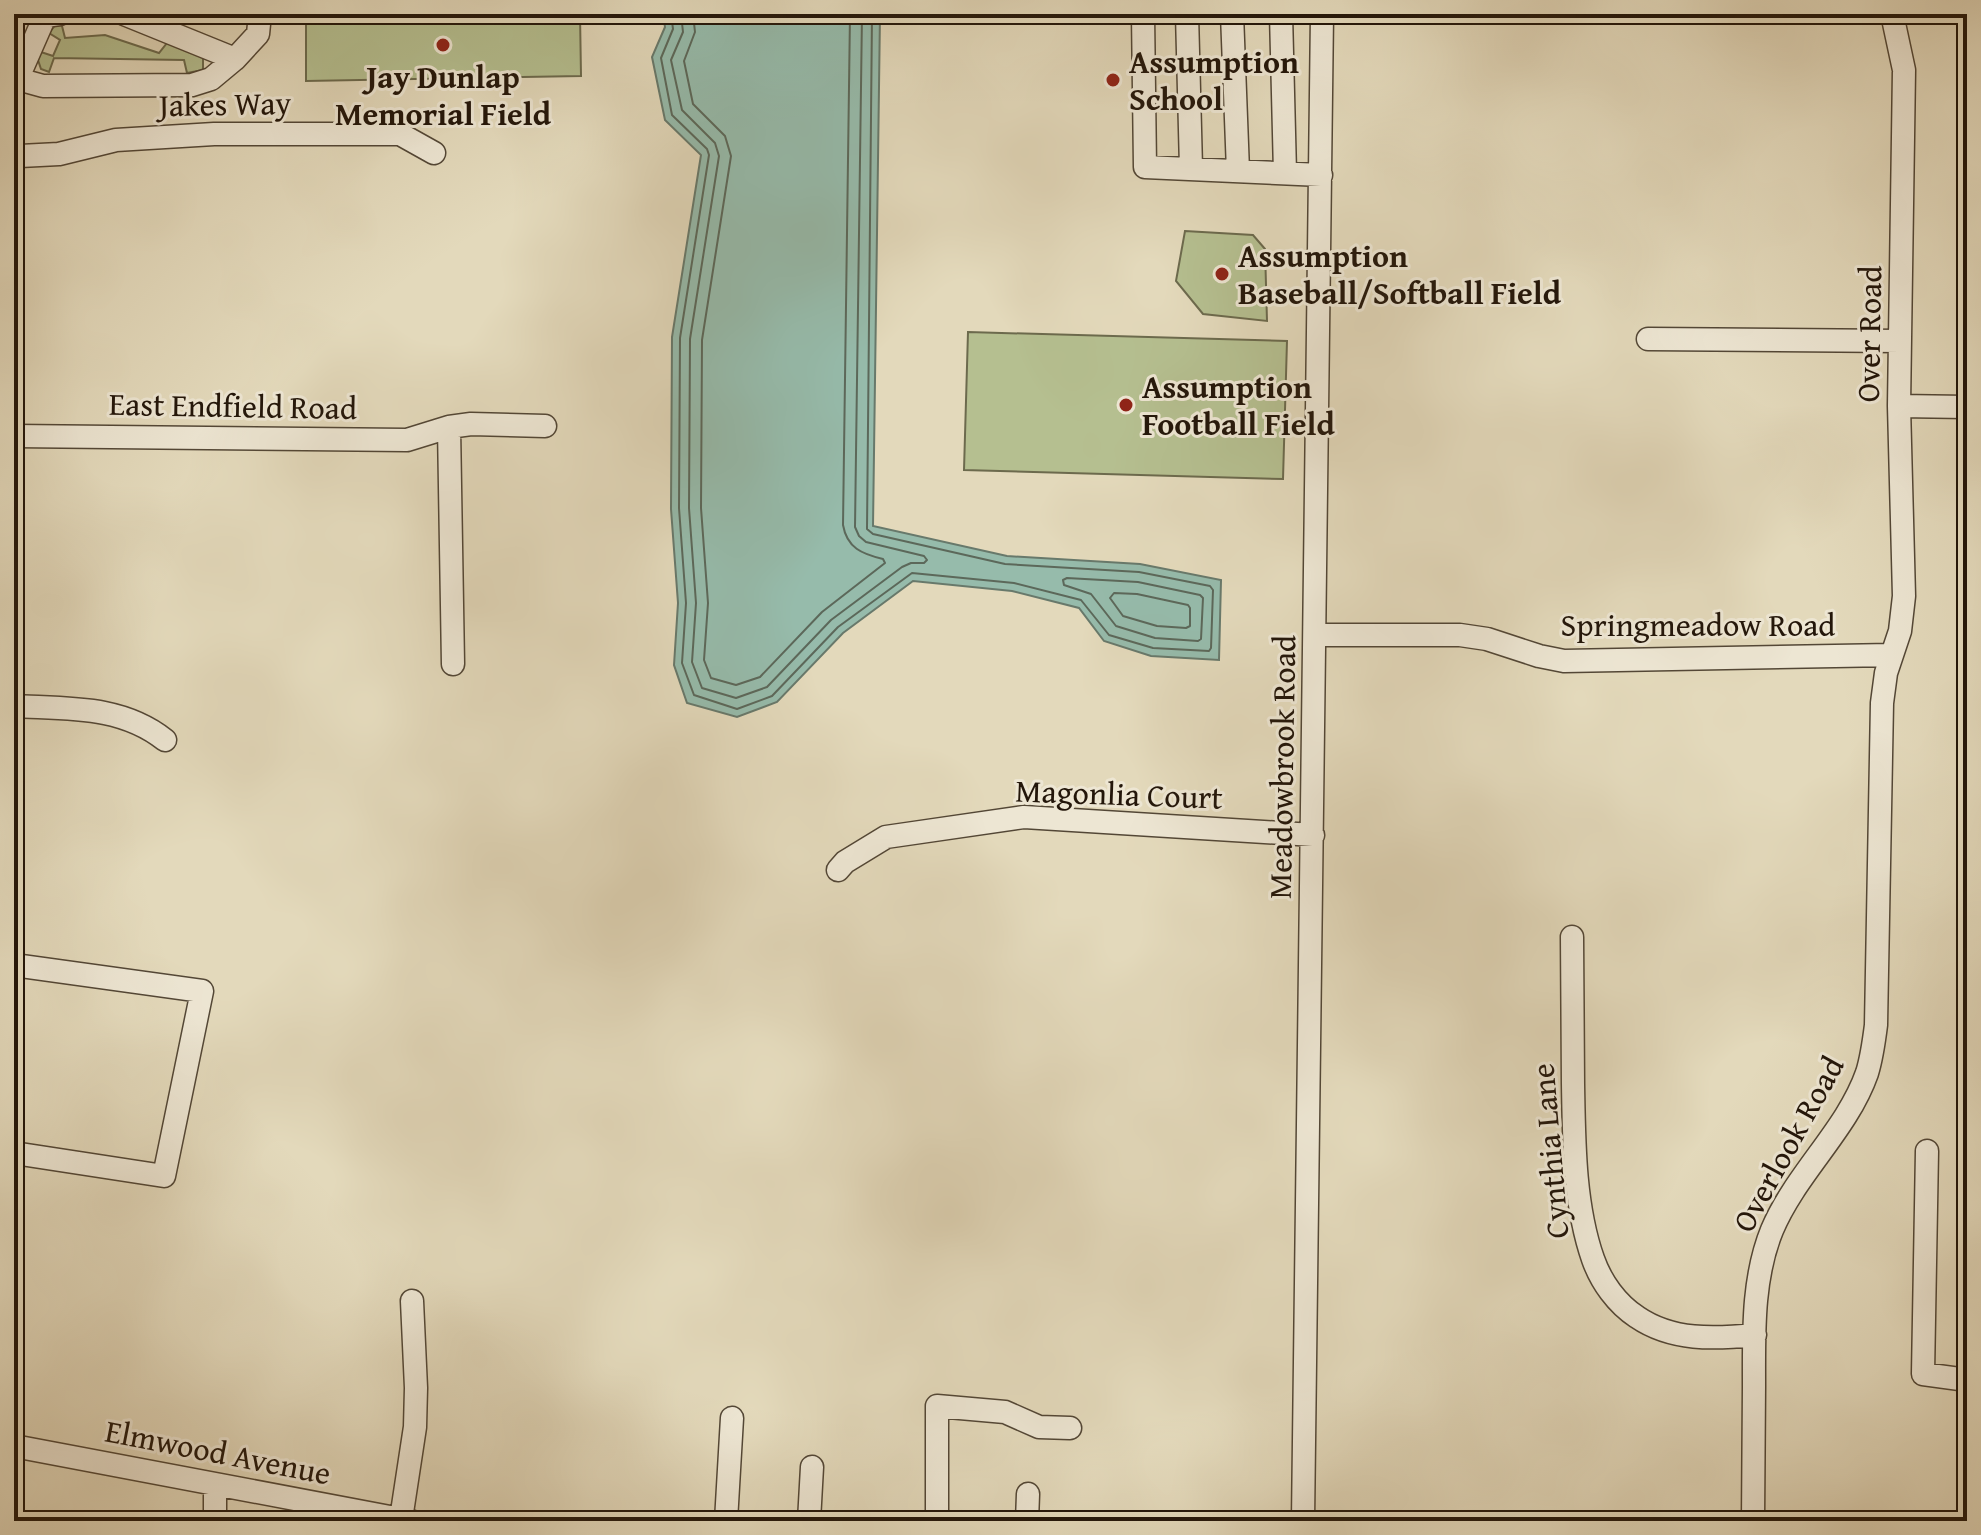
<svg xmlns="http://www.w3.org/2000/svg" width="1981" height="1535" font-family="'Gentium Book Plus',serif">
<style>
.green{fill:#b5bf90;stroke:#6c6a4d;stroke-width:2}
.water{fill:#96bbab;stroke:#68796b;stroke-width:2}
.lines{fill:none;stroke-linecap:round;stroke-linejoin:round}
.shore{stroke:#5c685a;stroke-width:2}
.minor-casing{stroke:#534736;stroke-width:25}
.minor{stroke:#ede6d3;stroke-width:22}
.poi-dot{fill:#8f2418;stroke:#ede6d3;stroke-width:3}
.labels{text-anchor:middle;stroke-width:6;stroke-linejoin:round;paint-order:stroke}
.poi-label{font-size:32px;font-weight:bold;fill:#23160a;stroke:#ede6d3;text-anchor:start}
.street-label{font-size:32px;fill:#23160a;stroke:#ede6d3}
</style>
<rect width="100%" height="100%" fill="#e3d9bb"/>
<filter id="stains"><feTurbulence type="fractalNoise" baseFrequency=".0025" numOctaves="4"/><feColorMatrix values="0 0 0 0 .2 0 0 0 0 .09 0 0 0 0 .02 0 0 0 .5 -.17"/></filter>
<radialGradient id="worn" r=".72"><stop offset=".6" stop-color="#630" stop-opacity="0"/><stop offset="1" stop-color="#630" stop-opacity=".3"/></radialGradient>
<!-- green -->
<path class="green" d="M306 14H580L581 76 306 81Z
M57 23 62 26 65 38 105 35 159 53 167 43 203 56V70L187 73 184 60 54 58 49 72 41 69 38 60 41 52 53 56 60 40 49 33Z
M1185 231 1253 235 1265 249 1267 321 1203 314 1176 281Z
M968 332 1287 341 1283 479 964 470Z"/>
<!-- water -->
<path class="water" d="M663 14H880L873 526 1007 556 1140 564 1221 580 1219 660 1151 656 1104 641 1079 608 1012 591 913 581 843 633 777 702 737 717 687 703 674 665 678 603 671 509 672 337 701 155 665 120 652 57 665 27Z"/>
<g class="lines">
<!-- shore -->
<path class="shore" d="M671 14 673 29 661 58 672 115 707 149 709 155 680 338 679 508 686 603 682 663 694 695 737 709 772 696 838 627 912 573 1014 583 1081 600 1109 635 1153 648 1209 651 1211 648 1213 590 1210 586 1139 572 1005 564 873 534 867 529 872 14
M681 14 683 32 671 60 682 110 715 143 719 156 690 339 689 508 696 603 692 662 702 688 736 698 767 687 831 620 902 567 911 563H924L927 560 924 556 866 542 859 536 855 527 862 14
M693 14 695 32 684 61 693 104 725 136 731 156 702 340 701 508 708 603 704 660 711 678 736 685 760 677 822 612 885 563 883 559C862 554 847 548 843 525L850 14
M1067 578 1138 582 1200 595 1203 598 1201 639 1198 641 1155 638 1116 626 1091 594 1064 585 1063 580Z
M1114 593 1137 594 1188 605 1190 608V626L1186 628 1157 626 1123 616 1110 598Z"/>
<defs>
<path id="minor" d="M124 14 235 59
M1143 14 1145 167 1321 175
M1187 14 1191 168
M1232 14 1238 171
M1281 14 1285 173
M14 78 43 86 192 85 211 79 235 59 258 34 260 14
M17 80 45 16 60 14
M14 154 20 156 59 154 116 140 214 134H400L434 153
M1648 339 1900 341
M1899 406 1967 407
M449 427 453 664
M14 436 407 440 449 427 471 424 545 426
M1316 635H1460L1487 639 1539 656 1564 661 1891 655
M14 706C67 709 121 705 165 740
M838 870 845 862 886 837 1024 817 1313 835
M1572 937C1572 986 1573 1035 1573 1084 1574 1141 1574 1205 1593 1259 1601 1282 1617 1304 1637 1317 1672 1341 1714 1339 1755 1335
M14 965 202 991 164 1176 14 1153
M1927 1151 1923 1374 1967 1380
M14 1446 411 1521
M401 1519 415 1427 416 1388 412 1301
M215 1521V1485
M726 1521 732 1418
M809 1521 812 1467
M937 1521V1406L1005 1412 1039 1427 1070 1428
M1027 1521 1028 1494
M1303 1521 1322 14
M1753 1521C1753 1476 1754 1431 1754 1386 1754 1334 1752 1279 1772 1230 1796 1173 1847 1130 1867 1073 1872 1057 1874 1041 1876 1025L1882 703 1886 673 1900 631 1904 596 1899 406 1904 70 1892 14"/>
</defs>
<!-- minor casing -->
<use href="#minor" class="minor-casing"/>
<!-- minor -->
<use href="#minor" class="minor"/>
</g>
<!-- markers -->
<g class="poi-dot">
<circle cx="443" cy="45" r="8"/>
<circle cx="1113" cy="80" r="8"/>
<circle cx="1222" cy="274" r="8"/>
<circle cx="1126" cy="405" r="8"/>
</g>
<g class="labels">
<!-- poi labels -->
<g class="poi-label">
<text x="1129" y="73">Assumption<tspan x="1129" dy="37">School</tspan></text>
<text x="443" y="88" text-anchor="middle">Jay Dunlap<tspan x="443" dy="37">Memorial Field</tspan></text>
<text x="1238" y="267">Assumption<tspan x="1238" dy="37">Baseball/Softball Field</tspan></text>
<text x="1142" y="398">Assumption<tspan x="1142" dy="37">Football Field</tspan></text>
</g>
<!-- street labels -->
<g class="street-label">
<text transform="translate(225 104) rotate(-1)" y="11">Jakes Way</text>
<text transform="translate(1869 334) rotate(-89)" y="11">Over Road</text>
<text transform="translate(233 406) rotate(1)" y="11">East Endfield Road</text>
<text x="1698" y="636">Springmeadow Road</text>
<text transform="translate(1282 767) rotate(-89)" y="11">Meadowbrook Road</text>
<text transform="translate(1119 794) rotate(2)" y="11">Magonlia Court</text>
<text transform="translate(1788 1144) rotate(-61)" y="11">Overlook Road</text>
<text transform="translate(1550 1151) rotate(-95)" y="11">Cynthia Lane</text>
<text transform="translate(218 1452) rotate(11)" y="11">Elmwood Avenue</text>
</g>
</g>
<!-- margin -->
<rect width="1981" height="1535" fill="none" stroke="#e3d9bb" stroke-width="48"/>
<rect x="16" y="16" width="1949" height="1503" fill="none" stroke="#23160a" stroke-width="4"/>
<rect x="24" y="24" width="1933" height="1487" fill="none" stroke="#23160a" stroke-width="2"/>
<rect width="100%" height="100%" filter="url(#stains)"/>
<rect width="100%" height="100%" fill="url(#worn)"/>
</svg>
